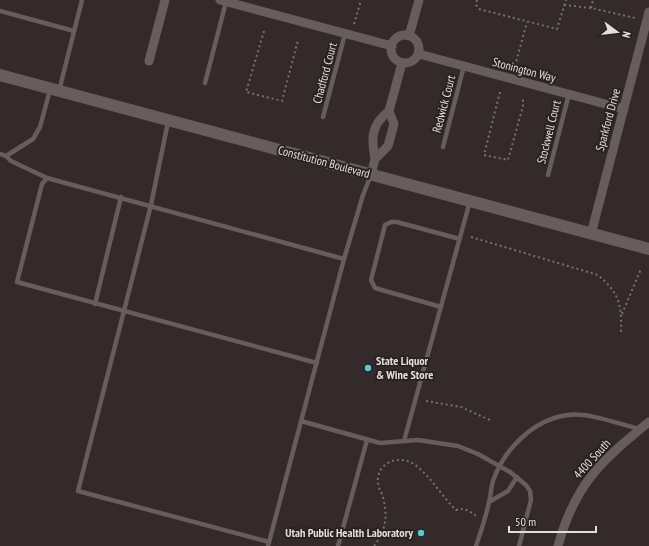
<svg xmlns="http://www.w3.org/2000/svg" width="649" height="546" font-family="'PT Sans Narrow',sans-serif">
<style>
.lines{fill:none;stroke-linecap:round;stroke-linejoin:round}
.path{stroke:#797171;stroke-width:2;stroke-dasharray:2 3;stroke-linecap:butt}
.lane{stroke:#685d5e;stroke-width:4.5}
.street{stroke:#685d5e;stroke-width:9}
.secondary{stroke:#685d5e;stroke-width:12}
.poi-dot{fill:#52cbd7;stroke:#2a2122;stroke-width:1.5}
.labels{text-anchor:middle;stroke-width:4;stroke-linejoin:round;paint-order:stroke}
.street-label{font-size:12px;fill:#e3dddd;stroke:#2a2122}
.poi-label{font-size:12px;font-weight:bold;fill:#e3dddd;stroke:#2a2122;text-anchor:start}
</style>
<rect width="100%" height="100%" fill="#342a2b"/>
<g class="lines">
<!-- path -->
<path class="path" d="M477 0 476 5 479 9 557 29 566 0
M564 5 591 8 635 18
M591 8 593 0
M354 24 361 0
M264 31 246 92 282 101 298 40
M515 66 527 22
M500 92 484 155 508 160 523 106V98
M471 237 598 275C619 293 622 304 621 332
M622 314 641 269
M426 401 461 407 492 421
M374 546C387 530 388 513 382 494 379 489 377 483 378 477 381 461 399 456 412 463 430 474 441 496 456 510 466 507 470 512 478 517"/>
<!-- lane -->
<path class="lane" d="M0 11 74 31
M205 83 226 2
M59 91 82 0
M323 117 345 34
M168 122 151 205 78 491 269 542
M443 147 464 66
M0 154 6 156 33 139 40 127 50 90
M6 156 11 161 47 178 344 259
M548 175 569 94
M47 178 42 184 17 282 317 363
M95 304 121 197
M441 307 375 288 371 280 385 225 391 222H397L460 239
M301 421 380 443 418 440 458 446 478 454 510 472 526 485 530 491 531 500 519 546
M404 441 470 201
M489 502 508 491 517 477
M268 546 344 259 363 195 371 175
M338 546 367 440
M476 546C481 531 486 517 489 502 491 495 491 487 493 481 504 449 534 419 568 415 588 412 619 424 639 429"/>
<!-- street -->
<path class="street" d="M220 0 392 46
M391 49a14 14 0 1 1 28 0a14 14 0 1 1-28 0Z
M409 36 419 0
M419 54 624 109
M149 61 165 0
M375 159C371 138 371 125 389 111
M371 175 375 159 388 146 394 124 389 111 402 63
M591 234 649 12
M558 546C575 484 601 461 649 422"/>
<!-- secondary -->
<path class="secondary" d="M0 75 649 249"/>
</g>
<!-- markers -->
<g class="poi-dot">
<circle cx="368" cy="368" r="4"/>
<circle cx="421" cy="533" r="4"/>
</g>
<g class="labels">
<!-- street labels -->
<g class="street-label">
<text transform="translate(524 70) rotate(15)" y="4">Stonington Way</text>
<text transform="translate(325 73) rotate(-75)" y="4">Chadford Court</text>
<text transform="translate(444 104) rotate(-75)" y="4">Redwick Court</text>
<text transform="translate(608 120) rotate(-75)" y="4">Sparkford Drive</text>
<text transform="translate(549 132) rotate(-76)" y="4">Stockwell Court</text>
<text transform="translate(324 162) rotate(15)" y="4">Constitution Boulevard</text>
<text transform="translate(592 459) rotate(-48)" y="4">4400 South</text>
</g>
<!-- poi labels -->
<g class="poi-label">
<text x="376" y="365">State Liquor<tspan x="376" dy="14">&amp; Wine Store</tspan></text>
<text x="413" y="537" text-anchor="end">Utah Public Health Laboratory</text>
</g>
</g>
<!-- north arrow -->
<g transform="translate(617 32) rotate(105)" stroke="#2a2122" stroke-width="3" paint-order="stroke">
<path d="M0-3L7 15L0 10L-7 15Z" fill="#e3dddd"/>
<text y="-6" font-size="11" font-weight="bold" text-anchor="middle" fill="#e3dddd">N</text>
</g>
<!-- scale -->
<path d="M509 526v6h87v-6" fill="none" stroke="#e3dddd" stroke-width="2"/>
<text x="515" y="526" font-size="12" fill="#e3dddd" stroke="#2a2122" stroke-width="3" paint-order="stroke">50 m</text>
</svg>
